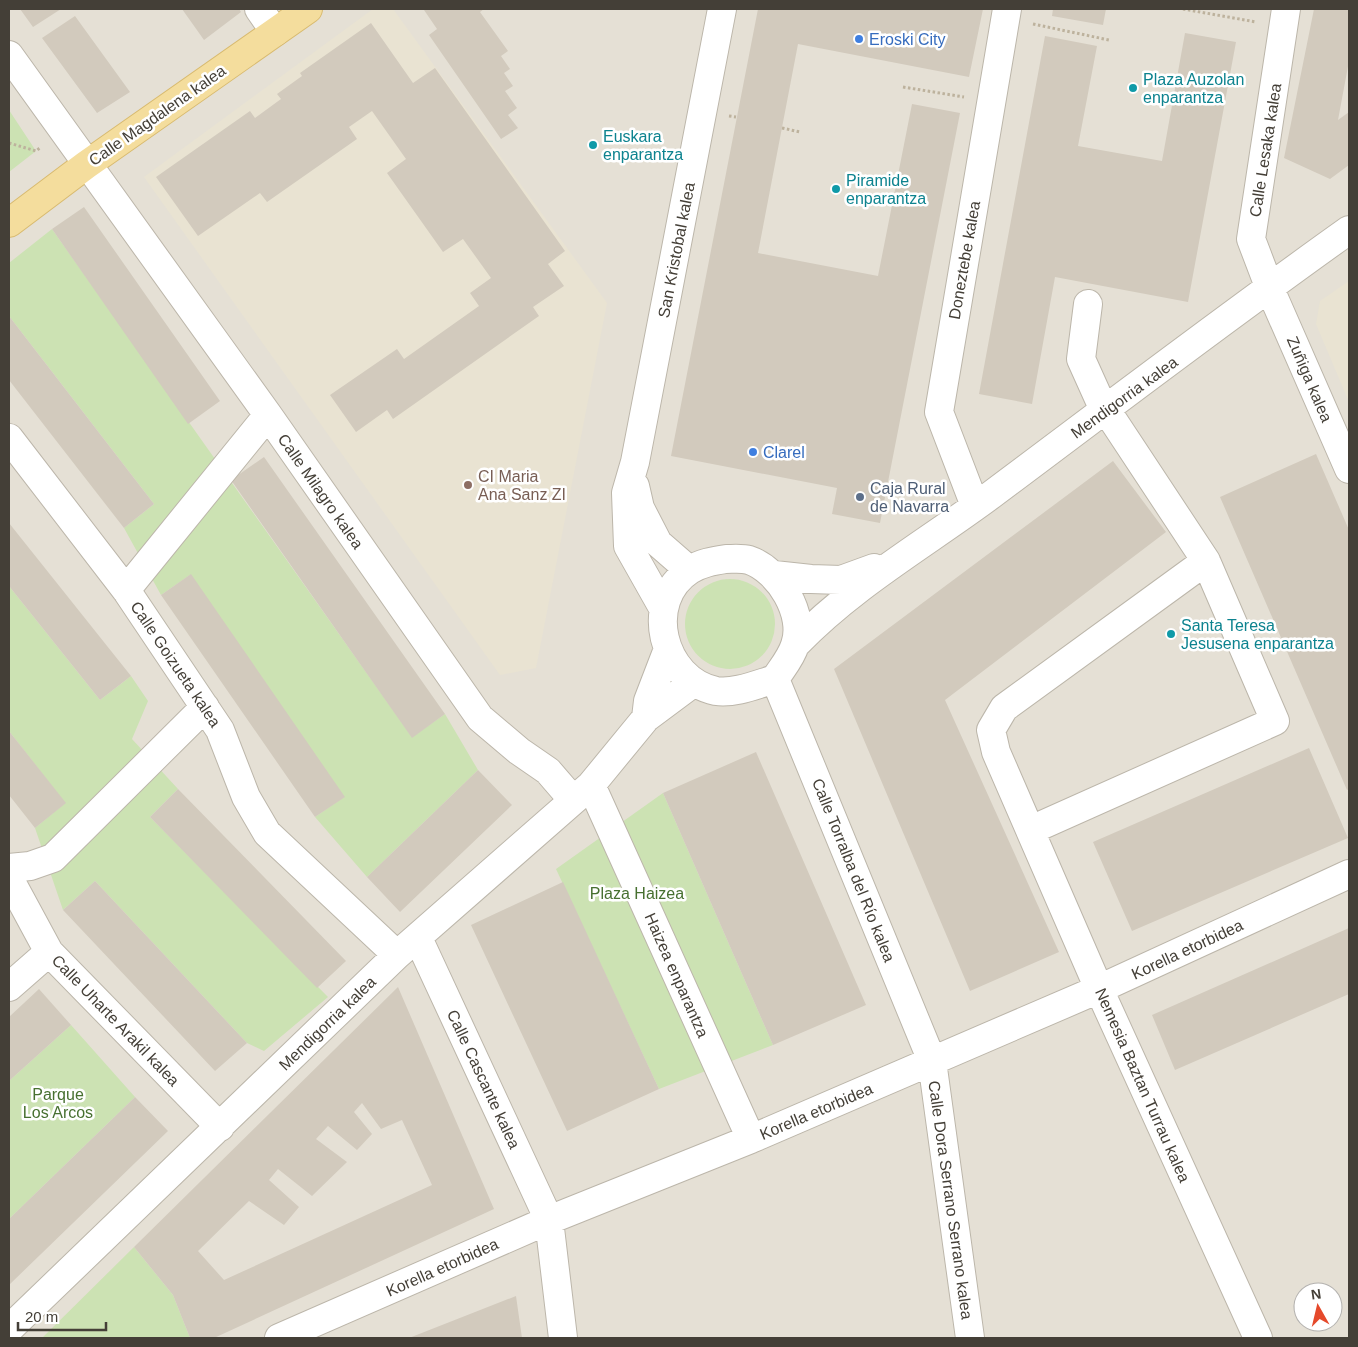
<svg xmlns="http://www.w3.org/2000/svg" width="1358" height="1347" font-family="Arial,sans-serif">
<style>
.residential{fill:#e5e0d5;fill-rule:evenodd}
.education{fill:#e9e3d2}
.green{fill:#cce2b3}
.building{fill:#d2cabd;fill-rule:evenodd}
.lines{fill:none;stroke-linecap:round;stroke-linejoin:round}
.minor-casing{stroke:#bcb6aa;stroke-width:30}
.major-casing{stroke:#d8ba6f;stroke-width:30}
.path{stroke:#bdb29d;stroke-width:3;stroke-dasharray:2.5 2.5;stroke-linecap:butt}
.minor{stroke:#fff;stroke-width:28}
.major{stroke:#f4dd9d;stroke-width:28}
.shop-dot{fill:#3f7fe0;stroke:#fff;stroke-width:2}
.culture-dot{fill:#0f9aa8;stroke:#fff;stroke-width:2}
.education-dot{fill:#8d6e63;stroke:#fff;stroke-width:2}
.service-dot{fill:#5c6f8a;stroke:#fff;stroke-width:2}
.labels{text-anchor:middle;stroke-width:5;stroke-linejoin:round;paint-order:stroke}
.shop-label{font-size:16px;fill:#366cbe;stroke:#fff;text-anchor:start}
.culture-label{font-size:16px;fill:#0d838f;stroke:#fff;text-anchor:start}
.street-label{font-size:16px;fill:#443f37;stroke:#fff}
.education-label{font-size:16px;fill:#785e54;stroke:#fff;text-anchor:start}
.service-label{font-size:16px;fill:#4e5e75;stroke:#fff;text-anchor:start}
.park-label{font-size:16px;fill:#477030;stroke:#fff}
</style>
<rect width="100%" height="100%" fill="#f2efe7"/>
<!-- residential -->
<path class="residential" d="M9 9H1349V1338H9ZM1303 1292H1333V1322H1303Z"/>
<!-- education -->
<path class="education" d="M373 9H393L607 303 536 668 500 675 144 177Z
M1349 281V402L1316 324 1320 301Z"/>
<!-- green -->
<path class="green" d="M9 110 36 151 9 172Z
M52 229 412 737 445 714 478 770 367 877 315 817 344 797 190 575 161 595 124 528 154 504 9 316V263Z
M685 624a45 45 0 1 1 90 0a45 45 0 1 1-90 0Z
M9 586 100 700 131 676 148 701 132 739 178 789 150 817 328 997 264 1051 247 1043 95 881 63 910 35 828 65 803 9 731Z
M663 793 773 1045 659 1089 556 869Z
M71 1025 135 1097 9 1219V1081Z
M134 1247 173 1295 190 1338H42Z"/>
<!-- building -->
<path class="building" d="M20 9H61L33 27Z
M182 9H239L241 12 204 40Z
M426 9H484L480 12 508 51 501 56 510 69 504 73 513 86 505 91 517 108 508 115 518 128 501 139 429 35 437 29 424 10Z
M758 9H983L969 77 798 44 758 253 878 276 912 104 960 113 880 523 832 514 837 488 671 456Z
M1053 9H1106L1103 25 1052 16Z
M1314 9H1349V61L1338 120 1349 112V165L1330 179 1284 158Z
M75 16 130 92 97 113 42 38Z
M371 23 413 83 435 68 565 251 548 264 564 286 533 307 539 316 393 419 387 410 356 432 330 395 397 349 404 359 479 306 470 293 491 278 463 239 443 252 387 173 406 159 372 111 349 127 357 139 267 202 260 193 198 236 156 177 250 111 255 118 281 99 277 94 302 76 300 73Z
M1185 33 1236 42 1188 302 1055 277 1032 404 979 394 1045 36 1097 46 1078 146 1162 161Z
M84 207 220 401 188 424 52 229Z
M9 316 154 504 124 528 9 380Z
M1316 454 1349 530V789L1347 790 1220 497Z
M264 457 445 714 412 738 231 480Z
M1113 461 1166 532 945 700 1059 952 970 991 834 669Z
M9 523 131 676 100 700 9 586Z
M191 574 345 797 315 817 161 595Z
M9 731 66 803 35 828 9 795Z
M1309 748 1348 838 1132 931 1093 842Z
M756 752 866 1005 773 1045 663 793Z
M478 770 512 805 400 912 367 877Z
M178 789 346 961 317 988 150 817Z
M95 881 247 1043 215 1071 63 910Z
M563 882 659 1089 567 1131 471 925Z
M1349 928V994L1175 1070 1152 1015Z
M398 987 494 1209 214 1338H190L173 1295 134 1247ZM362 1103 381 1129 402 1120 432 1185 224 1280 198 1251 249 1201 284 1225 299 1207 269 1180 278 1169 312 1196 347 1162 316 1139 328 1126 357 1150 372 1134 354 1112Z
M39 989 71 1025 9 1081V1017Z
M135 1097 168 1131 9 1285V1219Z
M516 1296 522 1338H409Z"/>
<g class="lines">
<defs>
<path id="minor" d="M259 9 275 32
M1286 9 1251 239 1270 289 1349 469
M9 55 268 415 480 718 519 751 548 771 573 800
M9 438 126 590 220 730 246 797 267 833 397 955
M635 486 640 508 658 543 689 570
M975 506 939 412 1007 9
M726 559C733 559 742 558 749 560 779 570 806 615 795 645 791 658 782 668 775 679 758 684 734 694 716 691 662 680 642 601 690 570 701 563 713 561 726 559Z
M1206 561 1004 708 991 730 996 752 1099 989 1258 1338
M774 575 811 579 841 580 874 568
M126 590 268 415
M663 608 628 546 626 493 635 462 722 9
M796 644C853 585 925 544 991 495 1110 406 1228 316 1349 230
M775 679 932 1061 970 1338
M646 718 648 701 668 649
M591 785 751 1139
M1031 830 1275 721 1206 561 1099 399 1081 359 1088 304
M9 868 30 866 53 858 205 707
M9 878 49 952 220 1127
M418 938 549 1220 563 1338
M9 987 49 952
M9 1329 397 955 591 785 646 718 693 683
M279 1338 549 1220 751 1139 1099 989 1349 874"/>
<path id="major" d="M9 223 86 165 308 9"/>
</defs>
<!-- minor casing -->
<use href="#minor" class="minor-casing"/>
<!-- major casing -->
<use href="#major" class="major-casing"/>
<!-- path -->
<path class="path" d="M1183 9 1256 22
M1033 24 1109 40
M903 87 964 97
M729 116 736 117
M782 128 800 132
M9 143 36 151 41 147"/>
<!-- minor -->
<use href="#minor" class="minor"/>
<!-- major -->
<use href="#major" class="major"/>
</g>
<!-- markers -->
<g class="shop-dot">
<circle cx="859" cy="39" r="5"/>
<circle cx="753" cy="452" r="5"/>
</g>
<g class="culture-dot">
<circle cx="1133" cy="88" r="5"/>
<circle cx="593" cy="145" r="5"/>
<circle cx="836" cy="189" r="5"/>
<circle cx="1171" cy="634" r="5"/>
</g>
<circle class="education-dot" cx="468" cy="485" r="5"/>
<circle class="service-dot" cx="860" cy="497" r="5"/>
<g class="labels">
<!-- shop labels -->
<g class="shop-label">
<text x="869" y="45">Eroski City</text>
<text x="763" y="458">Clarel</text>
</g>
<!-- culture labels -->
<g class="culture-label">
<text x="1143" y="85">Plaza Auzolan<tspan x="1143" dy="18">enparantza</tspan></text>
<text x="603" y="142">Euskara<tspan x="603" dy="18">enparantza</tspan></text>
<text x="846" y="186">Piramide<tspan x="846" dy="18">enparantza</tspan></text>
<text x="1181" y="631">Santa Teresa<tspan x="1181" dy="18">Jesusena enparantza</tspan></text>
</g>
<!-- street labels -->
<g class="street-label">
<text transform="translate(157 115) rotate(-35)" y="6">Calle Magdalena kalea</text>
<text transform="translate(1265 150) rotate(-81)" y="6">Calle Lesaka kalea</text>
<text transform="translate(676 250) rotate(-79)" y="6">San Kristobal kalea</text>
<text transform="translate(964 260) rotate(-80)" y="6">Doneztebe kalea</text>
<text transform="translate(1310 379) rotate(67)" y="6">Zuñiga kalea</text>
<text transform="translate(1124 397) rotate(-36)" y="6">Mendigorria kalea</text>
<text transform="translate(321 491) rotate(55)" y="6">Calle Milagro kalea</text>
<text transform="translate(176 664) rotate(56)" y="6">Calle Goizueta kalea</text>
<text transform="translate(854 870) rotate(68)" y="6">Calle Torralba del Río kalea</text>
<text transform="translate(1187 949) rotate(-25)" y="6">Korella etorbidea</text>
<text transform="translate(677 975) rotate(66)" y="6">Haizea enparantza</text>
<text transform="translate(116 1020) rotate(46)" y="6">Calle Uharte Arakil kalea</text>
<text transform="translate(327 1023) rotate(-44)" y="6">Mendigorria kalea</text>
<text transform="translate(484 1079) rotate(65)" y="6">Calle Cascante kalea</text>
<text transform="translate(1143 1085) rotate(66)" y="6">Nemesia Baztan Turrau kalea</text>
<text transform="translate(816 1111) rotate(-23)" y="6">Korella etorbidea</text>
<text transform="translate(951 1200) rotate(82)" y="6">Calle Dora Serrano Serrano kalea</text>
<text transform="translate(442 1267) rotate(-24)" y="6">Korella etorbidea</text>
</g>
<!-- education labels -->
<g class="education-label">
<text x="478" y="482">CI Maria<tspan x="478" dy="18">Ana Sanz ZI</tspan></text>
</g>
<!-- service labels -->
<g class="service-label">
<text x="870" y="494">Caja Rural<tspan x="870" dy="18">de Navarra</tspan></text>
</g>
<!-- park labels -->
<g class="park-label">
<text x="637" y="899">Plaza Haizea</text>
<text x="58" y="1100">Parque<tspan x="58" dy="18">Los Arcos</tspan></text>
</g>
</g>
<!-- border -->
<rect width="1358" height="1347" fill="none" stroke="#443f37" stroke-width="20"/>
<!-- north arrow -->
<g transform="translate(1318 1307) rotate(352)"><circle r="24" fill="#ffffff" stroke="#b4b2af"/>
<path d="M0-4L9 19L0 12L-9 19Z" fill="#e5492b"/>
<text y="-8" font-size="14" font-weight="bold" text-anchor="middle" fill="#443f37">N</text>
</g>
<!-- scale -->
<path d="M18 1322v8h88v-8" fill="none" stroke="#443f37" stroke-width="2.5"/>
<text x="25" y="1322" font-size="15" fill="#443f37" stroke="#ffffff" stroke-width="4" paint-order="stroke">20 m</text>
</svg>
